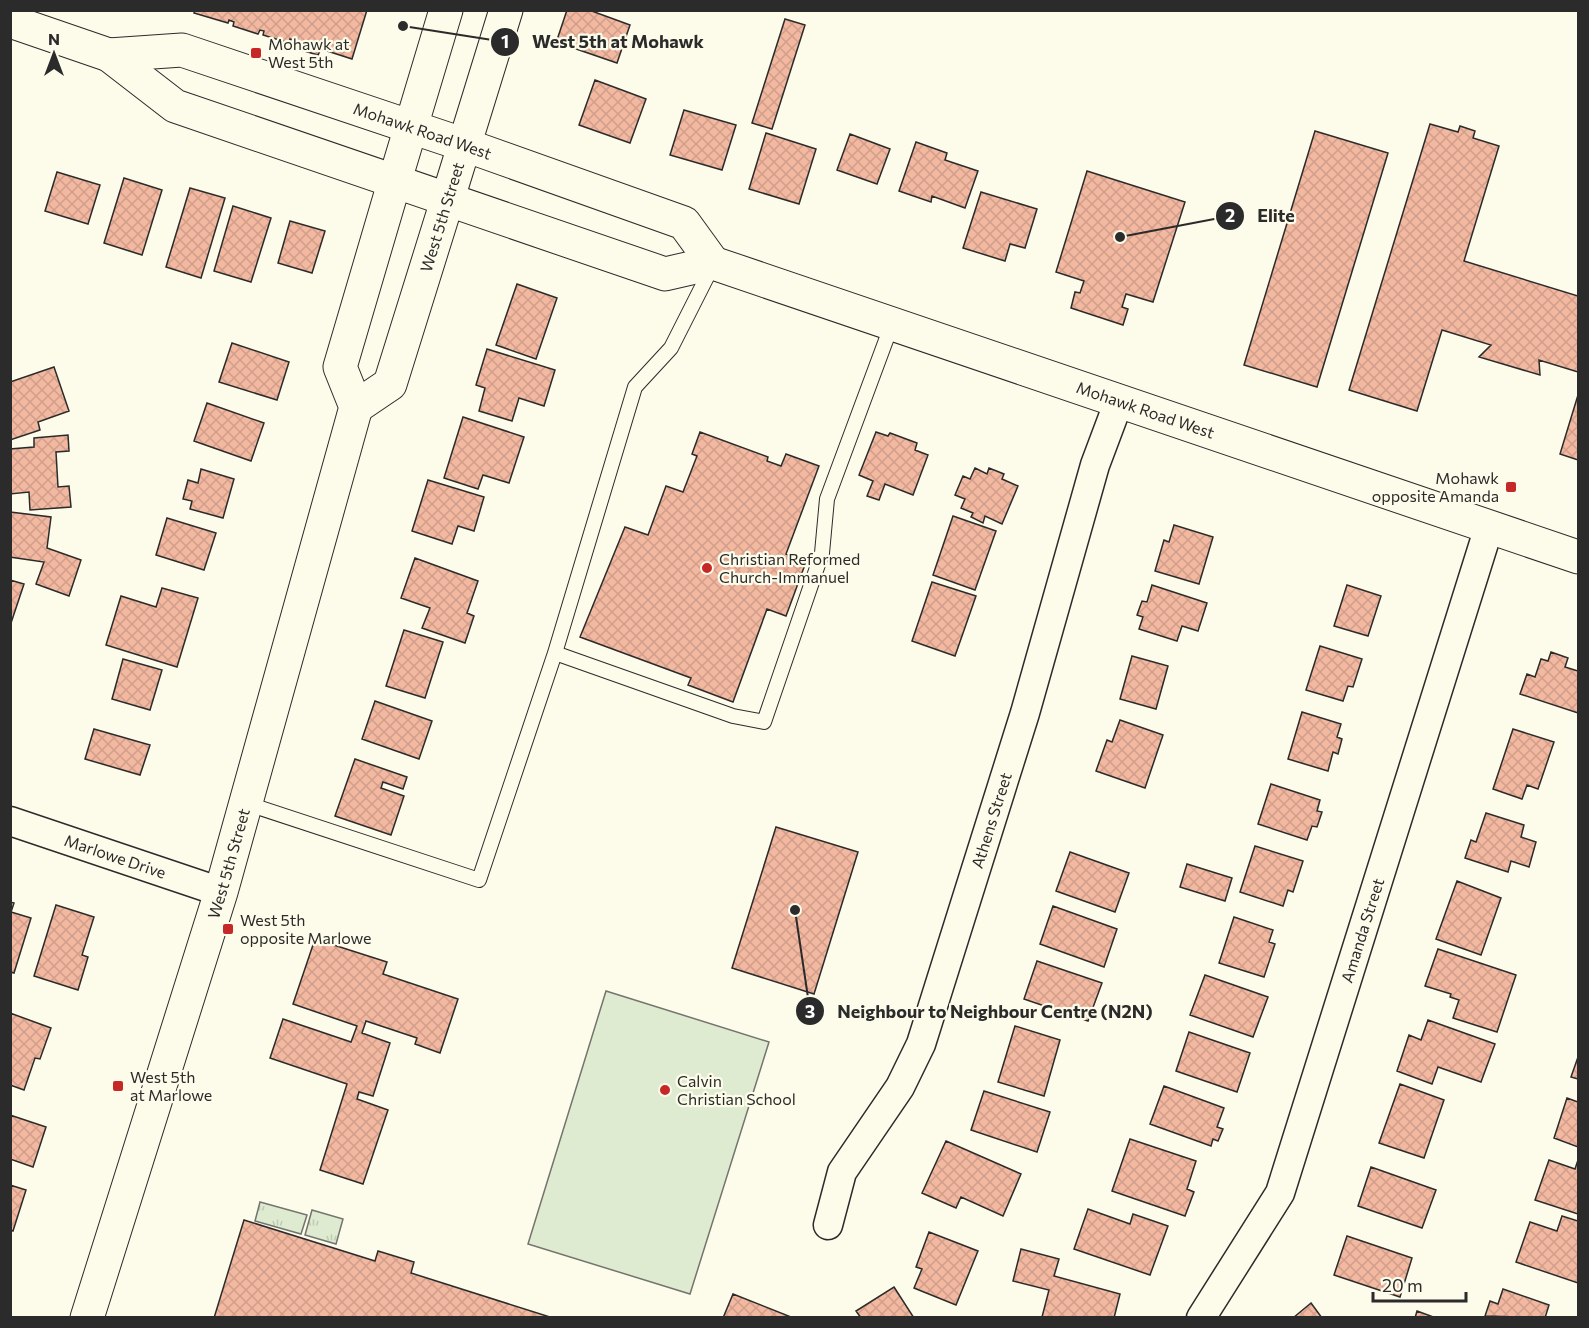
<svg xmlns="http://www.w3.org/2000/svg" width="1589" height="1328" font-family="Commissioner,sans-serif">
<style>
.grass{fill:url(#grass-tufts);stroke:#74746e;stroke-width:1.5}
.garden{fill:#deebd1;stroke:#74746e;stroke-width:1.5}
.building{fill:url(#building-cross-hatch);stroke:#2b2b2b;stroke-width:1.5}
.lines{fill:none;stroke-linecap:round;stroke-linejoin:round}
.service-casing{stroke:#2b2b2b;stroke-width:16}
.minor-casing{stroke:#2b2b2b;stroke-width:31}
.tertiary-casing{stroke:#2b2b2b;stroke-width:35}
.secondary-casing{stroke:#2b2b2b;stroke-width:35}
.service{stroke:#fdfbea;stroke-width:14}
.minor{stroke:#fdfbea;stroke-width:28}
.tertiary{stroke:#fdfbea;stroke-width:33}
.secondary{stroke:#fdfbea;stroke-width:33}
.poi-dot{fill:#c62828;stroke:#fdfbea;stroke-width:2}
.labels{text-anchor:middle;stroke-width:4.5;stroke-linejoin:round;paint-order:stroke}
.poi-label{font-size:16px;fill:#2b2b2b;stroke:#fdfbea;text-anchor:start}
.street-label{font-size:16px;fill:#2b2b2b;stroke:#fdfbea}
.leader{fill:none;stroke:#2b2b2b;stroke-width:2}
.callout-dot{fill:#2b2b2b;stroke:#fdfbea;stroke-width:2}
.mark-label{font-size:18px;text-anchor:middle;font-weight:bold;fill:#fff}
.callout-label{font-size:18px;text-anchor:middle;font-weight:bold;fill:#2b2b2b;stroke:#fdfbea;stroke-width:4.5;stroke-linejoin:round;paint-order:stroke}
</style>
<defs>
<pattern id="grass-tufts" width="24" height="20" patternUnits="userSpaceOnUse" patternTransform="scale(1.5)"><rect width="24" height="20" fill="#deebd1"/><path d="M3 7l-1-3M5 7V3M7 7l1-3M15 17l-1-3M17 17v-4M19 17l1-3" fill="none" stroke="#bfcab4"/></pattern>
<pattern id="building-cross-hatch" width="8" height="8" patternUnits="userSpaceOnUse" patternTransform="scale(1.5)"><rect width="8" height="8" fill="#f2b8a0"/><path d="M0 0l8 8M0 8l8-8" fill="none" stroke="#d09e8a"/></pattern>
</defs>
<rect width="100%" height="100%" fill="#fdfbea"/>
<!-- grass -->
<path class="grass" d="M260 1202 307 1215 301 1234 255 1221Z
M312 1210 343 1219 336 1244 305 1235Z"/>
<!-- garden -->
<path class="garden" d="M606 991 769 1042 690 1294 528 1244Z"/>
<!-- building -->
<path class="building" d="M195 10H367L352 59 321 49 318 55 294 48 296 41 290 39 289 43 263 35 264 31 260 30 258 34 233 26 234 22 229 20 228 23 194 13Z
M567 10H589L630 25 617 63 559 43 557 40Z
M785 19 805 25 772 129 752 123Z
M595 80 646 99 630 143 579 125Z
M684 110 736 125 722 170 670 155Z
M1430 124 1458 132 1460 126 1475 131 1473 138 1499 146 1464 261 1578 296V372L1539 360 1540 375 1479 357 1491 345 1442 330 1417 411 1349 390Z
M1315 131 1388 153 1317 387 1244 365Z
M766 133 816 149 799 204 749 189Z
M850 134 890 149 877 184 837 170Z
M916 142 947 153 945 160 978 171 965 208 932 196 931 202 899 191Z
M1087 171 1185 202 1153 302 1126 294 1122 307 1128 309 1123 325 1071 308 1075 292 1080 293 1084 281 1056 272Z
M57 172 100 185 88 224 45 211Z
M124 178 162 190 142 255 104 243Z
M190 188 225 198 201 278 166 267Z
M981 192 1037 209 1025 248 1010 244 1005 261 963 248Z
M233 206 271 218 251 282 214 271Z
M290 221 325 231 312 273 278 263Z
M517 284 557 298 536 359 496 345Z
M232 343 289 362 277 400 219 382Z
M487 349 555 370 544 406 519 398 512 421 479 411 485 388 476 385Z
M54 367 69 411 38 422 40 430 10 440V382Z
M1578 395V460L1560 454Z
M207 403 264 423 251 461 194 441Z
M463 417 524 437 509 483 483 475 478 489 444 478Z
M700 432 768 457 767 461 781 466 786 454 819 466 786 554 806 562 786 616 767 609 733 702 688 685 691 678 580 637 625 527 648 535 666 486 683 492 697 456 692 454Z
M876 432 888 436 890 433 917 443 915 450 928 455 913 495 885 484 879 500 867 496 873 481 859 475Z
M68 435 69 451 56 452 58 487 69 486 71 507 30 510 29 492 10 494V449L34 447V438Z
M975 468 987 474 989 468 1004 474 1002 479 1018 486 1002 524 985 516 983 523 971 517 973 513 961 508 965 499 955 495 963 476 970 479Z
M201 469 234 479 223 518 190 509 192 501 183 499 188 480 198 483Z
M428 480 484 497 474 531 458 526 452 544 412 531Z
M10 512 51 517 47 548 81 560 69 596 36 584 44 562 10 557Z
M953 516 996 531 975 590 933 575Z
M167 518 216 533 204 570 156 555Z
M1174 525 1213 537 1199 584 1155 571 1164 540 1169 542Z
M415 558 478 581 467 613 474 616 465 643 422 628 430 608 401 598Z
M10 580 24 584 10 626Z
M932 582 976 596 955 656 912 641Z
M1152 585 1207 603 1198 631 1182 626 1177 641 1139 629 1143 617 1137 615 1142 601 1147 602Z
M1347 585 1381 596 1368 636 1334 626Z
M162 588 198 598 177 667 106 645 121 596 156 607Z
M404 630 443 642 425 698 386 686Z
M1320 646 1362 659 1353 687 1348 686 1343 701 1306 690Z
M1551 652 1568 658 1565 667 1578 671V713L1520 694 1527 674 1535 677 1541 659 1548 661Z
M1132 656 1168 666 1156 709 1120 699Z
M123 659 162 670 150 710 112 699Z
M375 701 432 721 419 759 362 739Z
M1302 712 1341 724 1337 737 1342 739 1338 754 1333 752 1328 771 1288 759Z
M1120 720 1163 735 1145 788 1096 771 1107 740 1112 742Z
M94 729 150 745 140 775 85 759Z
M1513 729 1554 742 1538 789 1527 785 1522 799 1493 789Z
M355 759 407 777 403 789 383 782 381 788 404 796 391 835 335 816Z
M1271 784 1320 800 1317 811 1322 812 1317 827 1312 826 1307 840 1258 824Z
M1486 813 1524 825 1521 837 1536 842 1529 867 1511 861 1508 872 1465 858 1471 840 1476 842Z
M776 827 858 852 814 994 732 968Z
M1255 846 1303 861 1293 892 1288 890 1283 906 1240 892Z
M1070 852 1129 873 1115 912 1056 891Z
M1187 864 1232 878 1225 901 1180 887Z
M1457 881 1501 898 1481 955 1436 939Z
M10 902 14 903 11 912 31 918 14 973 10 972Z
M56 905 94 917 82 955 88 957 78 990 34 976Z
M1053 906 1117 929 1104 967 1040 944Z
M1234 917 1273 930 1269 942 1275 944 1264 977 1219 963Z
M315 939 387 962 383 974 458 999 440 1053 415 1044 417 1038 366 1021 362 1033 390 1043 373 1096 359 1092 357 1099 388 1110 363 1184 320 1170 347 1084 270 1058 283 1019 351 1042 357 1026 293 1004Z
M1438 949 1516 975 1497 1032 1453 1018 1459 1000 1450 997 1451 994 1425 986Z
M1037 961 1102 983 1088 1021 1024 999Z
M1205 975 1268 997 1253 1037 1190 1015Z
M10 1013 51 1028 40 1059 35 1058 24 1090 10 1085Z
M1428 1020 1495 1044 1481 1082 1438 1067 1432 1084 1397 1071 1409 1035 1421 1040Z
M1015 1026 1060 1040 1044 1096 998 1082Z
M1189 1032 1250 1053 1237 1092 1176 1071Z
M1578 1057V1079L1571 1077Z
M1400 1084 1444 1100 1424 1158 1379 1143Z
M1164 1086 1224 1108 1217 1127 1223 1129 1218 1141 1213 1139 1211 1146 1150 1124Z
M984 1091 1050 1112 1037 1152 971 1130Z
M1567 1098 1578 1102V1147L1554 1138Z
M10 1115 46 1127 33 1167 10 1159Z
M1130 1139 1196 1161 1187 1189 1194 1192 1185 1216 1112 1191Z
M946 1141 1021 1174 1003 1216 961 1197 956 1208 922 1193Z
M1549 1160 1575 1169 1578 1160V1214L1535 1200Z
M1371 1167 1436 1190 1422 1228 1358 1206Z
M10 1185 26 1190 13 1231 10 1230Z
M1088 1209 1130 1224 1133 1214 1168 1226 1150 1275 1074 1249Z
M1562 1216 1578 1221V1283L1516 1262 1530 1222 1557 1231Z
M244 1220 375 1261 378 1251 414 1262 411 1273 553 1318H214Z
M929 1232 978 1251 956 1305 914 1288 922 1269 916 1267Z
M1347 1236 1412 1258 1400 1297 1334 1275Z
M1021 1249 1059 1259 1054 1276 1120 1294 1114 1318 1042 1317 1049 1290 1013 1281Z
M894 1287 914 1318H861L856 1311Z
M1503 1289 1549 1305 1545 1318 1485 1316 1490 1301 1498 1304Z
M733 1294 791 1317V1318H723Z
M1311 1303 1322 1318H1293Z
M1417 1311 1436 1318H1415Z"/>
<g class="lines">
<defs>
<path id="service" d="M555 653 733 716 764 722 822 553 827 499 892 324
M245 803 479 880 555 653 635 387 671 348 712 267"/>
<g id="minor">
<path id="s1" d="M10 821 221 892"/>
<path id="s2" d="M828 1225 842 1172 900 1087 921 1044 1025 713 1095 465 1119 401"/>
<path id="s3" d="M1201 1318 1280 1193 1489 527"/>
</g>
<g id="tertiary">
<path d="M356 407 390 384 448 198"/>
<path id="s4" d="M87 1318 221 892 356 407 340 367 395 180"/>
</g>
<g id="secondary">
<path id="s5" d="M10 21 109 55 175 106 665 274 713 263 1578 557"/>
<path id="s6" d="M109 55 182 50 465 145 684 223 713 263"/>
<path d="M395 180 446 10"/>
<path d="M448 198 506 10"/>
</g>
</defs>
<!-- service casing -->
<use href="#service" class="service-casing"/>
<!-- minor casing -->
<use href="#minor" class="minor-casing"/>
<!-- tertiary casing -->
<use href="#tertiary" class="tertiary-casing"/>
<!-- secondary casing -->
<use href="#secondary" class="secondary-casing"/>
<!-- service -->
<use href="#service" class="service"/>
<!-- minor -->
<use href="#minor" class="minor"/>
<!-- tertiary -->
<use href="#tertiary" class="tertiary"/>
<!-- secondary -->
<use href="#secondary" class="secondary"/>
</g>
<!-- markers -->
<g class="poi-dot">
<rect x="250" y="47" width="12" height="12" rx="3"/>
<rect x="1505" y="481" width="12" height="12" rx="3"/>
<circle cx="707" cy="568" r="6"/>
<rect x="222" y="923" width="12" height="12" rx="3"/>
<rect x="112" y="1080" width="12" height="12" rx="3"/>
<circle cx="665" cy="1090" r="6"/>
</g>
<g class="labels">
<!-- poi labels -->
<g class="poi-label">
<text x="268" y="50">Mohawk at<tspan x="268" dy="18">West 5th</tspan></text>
<text x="1499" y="484" text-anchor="end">Mohawk<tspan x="1499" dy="18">opposite Amanda</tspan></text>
<text x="719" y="565">Christian Reformed<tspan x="719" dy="18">Church-Immanuel</tspan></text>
<text x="240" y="926">West 5th<tspan x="240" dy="18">opposite Marlowe</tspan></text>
<text x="130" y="1083">West 5th<tspan x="130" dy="18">at Marlowe</tspan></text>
<text x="677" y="1087">Calvin<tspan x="677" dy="18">Christian School</tspan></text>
</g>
<!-- street labels -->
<g class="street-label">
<text dy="6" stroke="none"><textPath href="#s6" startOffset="327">Mohawk Road West</textPath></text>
<text transform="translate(442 217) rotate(-73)" y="6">West 5th Street</text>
<text dy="6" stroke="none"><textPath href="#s5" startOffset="1212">Mohawk Road West</textPath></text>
<text dy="6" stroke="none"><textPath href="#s2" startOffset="440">Athens Street</textPath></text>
<text dy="6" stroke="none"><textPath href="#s1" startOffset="111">Marlowe Drive</textPath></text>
<text dy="6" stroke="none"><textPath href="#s4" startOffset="476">West 5th Street</textPath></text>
<text dy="6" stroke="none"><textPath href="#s3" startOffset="423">Amanda Street</textPath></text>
</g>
</g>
<!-- callouts -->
<path class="leader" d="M403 26L505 42M1120 237L1230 216M795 910L810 1011"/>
<g class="callout-dot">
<circle cx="403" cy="26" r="6"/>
<circle cx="1120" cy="237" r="6"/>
<circle cx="795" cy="910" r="6"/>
<circle cx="505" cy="42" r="15"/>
<circle cx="1230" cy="216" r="15"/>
<circle cx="810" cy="1011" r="15"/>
</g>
<g class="mark-label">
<text x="505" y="48">1</text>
<text x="1230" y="222">2</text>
<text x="810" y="1018">3</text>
</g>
<g class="callout-label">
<text x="618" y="48">West 5th at Mohawk</text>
<text x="1276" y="222">Elite</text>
<text x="995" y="1018">Neighbour to Neighbour Centre (N2N)</text>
</g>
<!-- border -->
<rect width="1589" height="1328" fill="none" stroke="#2b2b2b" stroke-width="24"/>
<!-- north arrow -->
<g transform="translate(54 54)" stroke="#fdfbea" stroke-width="4.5" paint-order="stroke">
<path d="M0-4.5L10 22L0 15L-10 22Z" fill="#2b2b2b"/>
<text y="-9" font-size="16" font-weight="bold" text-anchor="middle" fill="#2b2b2b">N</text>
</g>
<!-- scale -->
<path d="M1373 1292v9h93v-9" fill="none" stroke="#2b2b2b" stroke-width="3"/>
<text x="1382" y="1292" font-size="18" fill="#2b2b2b" stroke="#fdfbea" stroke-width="4.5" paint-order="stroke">20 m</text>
</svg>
